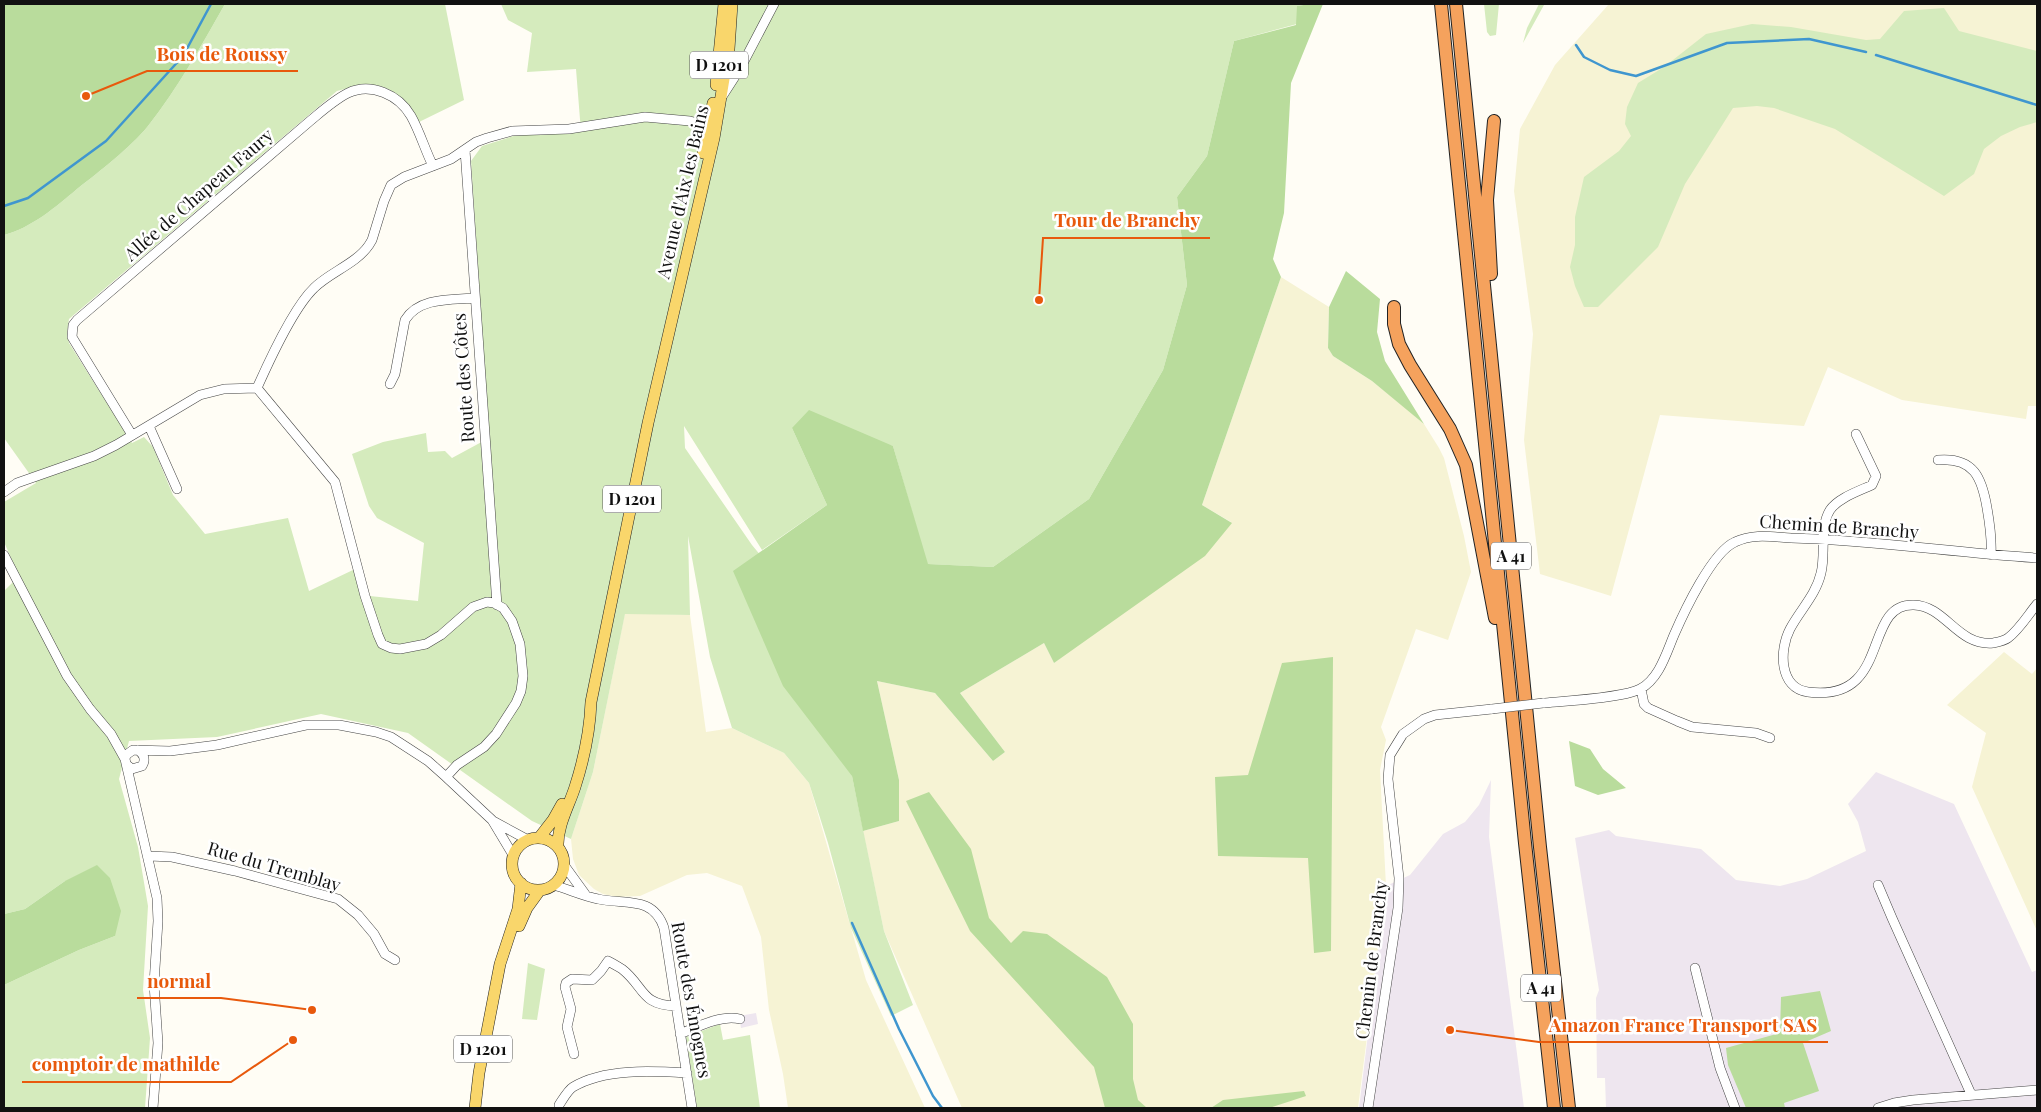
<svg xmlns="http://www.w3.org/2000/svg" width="2041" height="1112" font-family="'Playfair Display',serif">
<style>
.industrial{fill:#eee6ef}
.farmland{fill:#f6f3d4}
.green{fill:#d5ebbd}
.forest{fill:#b9dc9c}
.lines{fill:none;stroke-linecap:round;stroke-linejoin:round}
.stream{stroke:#3f96cf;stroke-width:2.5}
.minor-casing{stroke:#444;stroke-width:10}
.major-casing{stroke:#222;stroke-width:12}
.highway-casing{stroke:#222;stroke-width:14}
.minor{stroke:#fff;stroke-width:9}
.major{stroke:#f9d66b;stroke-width:11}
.highway{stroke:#f5a25d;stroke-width:12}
.minor-bridge-casing{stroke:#444;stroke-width:10;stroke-linecap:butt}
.minor-bridge{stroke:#fff;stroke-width:9}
.labels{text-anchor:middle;stroke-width:5;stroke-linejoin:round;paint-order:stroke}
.shield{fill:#fff;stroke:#585858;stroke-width:1}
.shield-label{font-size:16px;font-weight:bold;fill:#111}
.street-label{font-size:18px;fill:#111;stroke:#fff}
.leader{fill:none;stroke:#e8590c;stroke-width:2}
.callout-dot{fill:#e8590c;stroke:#fff;stroke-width:2}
.callout-label{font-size:19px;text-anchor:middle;font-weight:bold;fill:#e8590c;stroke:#fff;stroke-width:5;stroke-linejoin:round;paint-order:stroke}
</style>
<rect width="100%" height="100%" fill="#fffdf5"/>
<!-- industrial -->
<path class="industrial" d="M1876 772 1954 804 2032 972 2037 970V1108H1606L1605 1078H1597L1596 998 1599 990 1575 838 1609 830 1616 836 1701 849 1736 880 1780 886 1807 879 1866 851 1858 822 1848 804Z
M1491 780 1489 837 1524 1108H1359L1386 886 1410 875 1443 834 1465 822 1479 805Z
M756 1013 758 1024 741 1028 739 1016Z"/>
<!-- farmland -->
<path class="farmland" d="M1609 4H2037V406H2028L2026 419 1902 400 1828 367 1804 426 1660 415 1611 596 1540 574 1524 440 1533 334 1514 191 1520 129 1555 65Z
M1281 277 1329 307 1328 348 1333 356 1372 381 1407 409 1424 424 1439 448 1444 458 1464 536 1471 572 1448 640 1416 629 1381 727 1386 740 1380 770 1386 886 1358 1108H962L884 931 863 831 899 821V780L877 681 935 693 993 761 1005 752 960 693 1044 643 1054 663 1231 522 1202 505Z
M625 613 690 615 706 732 732 728 784 753 809 783 866 980 925 1108H788L783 1074 769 1010 761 937 742 886 707 873 687 875 640 896 617 897 603 894 594 889 579 875 573 859 571 839 593 772Z
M2004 652 2032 674 2037 668V931L1972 787 1986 733 1947 705Z"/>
<!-- green -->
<path class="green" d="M225 4H445L464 100 419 122C395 85 381 78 337 91L69 319 67 333 69 343 132 443 144 437 153 447 173 495 205 534 288 518 309 591 355 569 360 595 418 601 424 543 377 518 369 506 352 454 383 442 426 433 428 452 445 451 452 458 489 438 471 161 482 146 520 134 581 132 576 69 527 72 532 33 508 20 501 4H1310L1297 6V24L1234 41 1207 156 1177 197 1187 285 1163 370 1089 499 993 567 927 564 893 446 792 428 827 505 762 550 684 426 685 448 752 545 830 640 852 776 884 931 913 1005 891 1016 851 928 828 843 809 783 784 753 732 728 710 657 688 536 690 615 625 614 593 772 571 839 532 821 408 733 321 714 217 737 129 741 119 779 138 847 148 906 143 990 150 1038 145 1108H4V985L79 950 115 936 65 881 25 909 4 914V591L19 576 4 542V502L36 483 4 438V235C31 228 56 207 77 189 100 171 130 148 148 126 178 88 201 46 225 4Z
M1484 4H1499L1496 35 1490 36 1487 32Z
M1539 4 1544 5 1523 43 1527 28Z
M1944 8 1959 31 2037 51V122L2020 127 2001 136 1984 149 1974 174 1944 196 1835 129 1774 108 1757 106 1733 108 1685 184 1658 247 1598 307H1584L1575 286 1570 267 1575 245V217L1584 177 1619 151 1631 136 1625 124 1627 107 1638 83 1664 67 1706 34 1752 24 1791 27 1866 40 1880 39 1904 11Z
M528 963 545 969 537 1020 522 1019Z
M720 1024 723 1040 750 1035 760 1108H697L686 1037Z"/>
<!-- forest -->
<path class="forest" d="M4 4H225C201 46 178 88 148 126 130 148 100 171 77 189 56 207 31 228 4 235Z
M1310 4H1323L1291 83 1284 213 1273 259 1281 277 1202 505 1232 523 1205 556 1054 663 1044 643 960 693 1005 752 993 761 935 693 877 681 899 780V821L863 831 852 776 783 686 733 571 827 505 792 428 809 410 893 446 928 564 993 567 1089 499 1163 370 1187 285 1177 197 1207 156 1234 41 1296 25 1297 6Z
M1346 271 1380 299 1377 332 1385 361 1424 424 1372 381 1333 356 1328 348 1329 307Z
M1333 657 1331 951 1314 953 1308 858 1218 856 1215 777 1248 775 1282 663Z
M1569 741 1590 749 1603 769 1626 788 1598 795 1575 786Z
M929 792 971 849 989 918 1011 943 1023 931 1047 934 1107 977 1133 1024V1079L1138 1100 1147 1108H1105L1094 1067 970 931 906 801Z
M97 865 110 878 121 911 115 936 79 950 4 985V914L25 909 65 881Z
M1820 991 1831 1031 1803 1043 1819 1091 1784 1103 1785 1108H1746L1728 1065 1726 1048 1780 1033 1781 997Z
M1304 1091 1306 1096 1269 1108H1211L1223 1100Z"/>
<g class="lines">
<!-- stream -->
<path class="stream" d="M1576 45 1584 57 1610 70 1636 76 1727 43 1809 39 1866 52
M1876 55 2037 105
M4 206 28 198 106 141 183 56 211 4
M852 923 899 1029 933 1096 942 1108"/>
<defs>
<path id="minor" d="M723 95 741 67 774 4
M465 150 497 605
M390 384 395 374 405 320C419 297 451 300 475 298
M257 388C269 361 294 307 314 288 330 272 356 264 369 245L372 240 384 201 391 185 404 177 451 159 476 142 487 138 512 131 569 129 645 117 690 121 708 126
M149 426 177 489
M1856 434 1876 476 1872 485C1859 491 1838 498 1830 510 1819 528 1826 554 1821 573 1816 595 1800 610 1790 629 1779 650 1779 688 1808 692 1893 703 1861 603 1914 605 1946 606 1957 646 1993 643 1998 642 2004 641 2008 638 2019 630 2028 615 2037 604
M132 435 72 337 73 325 77 320 310 121C322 111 334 100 348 93 371 82 399 95 411 116 420 132 425 150 433 166
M1938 460C1974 457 1982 478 1987 508 1990 525 1992 539 1991 555
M4 492 17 483 94 456 116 445 200 395 224 389 257 388 335 482 365 596 378 635 382 644 391 648 400 649 426 644 441 635 473 607 487 602 494 603 503 608 512 621 520 644 523 676 521 691 516 703 496 734 484 747 457 765 446 777
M4 555 67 676 90 709 111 734 125 759 157 898 158 921 154 984 158 1043 153 1108
M1641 689 1644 704 1648 708 1677 721 1692 727 1756 733 1770 738
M1543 703C1565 701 1623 698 1640 689 1659 679 1666 654 1674 635 1684 612 1712 552 1735 542 1753 533 1773 537 1791 538 1873 540 1955 553 2037 558
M125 759 126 755 133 750 170 751 217 745 306 725H339L376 732 391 737 428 761 446 777 492 820 513 855
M127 765 132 769 142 766C146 760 144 754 138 750
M493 821 528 840
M149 856 172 857 235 871 338 899 358 915 374 934 385 954 395 960
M564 865 585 894
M553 885C568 889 583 896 598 899 624 905 653 895 664 928L692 1108
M1878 885 1892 918 1971 1094
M1695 968 1720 1068 1735 1108
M680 1034C697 1027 722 1014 740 1019
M574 1054 567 1027 571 1009 565 987 566 983 572 979 592 980 601 971 608 961C612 963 617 966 622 969 645 987 640 1005 676 1006
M559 1108V1105C563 1099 568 1090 573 1087 604 1068 653 1071 687 1073
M1368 1108 1398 908 1399 878 1388 779 1390 755 1403 734 1424 719 1435 715 1492 709
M1878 1108 1894 1103 1913 1100 2037 1090"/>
<path id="major" d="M716 85 724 4
M703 153 713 103
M512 864a26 26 0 1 1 52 0a26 26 0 1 1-52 0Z
M539 838 553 820 562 804
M558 847C557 826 569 806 575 787 584 759 590 730 591 702L648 423 714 138 729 49 732 4
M519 926 527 908 540 890
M475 1108 479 1073 500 964 518 909 521 883"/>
<path id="highway" d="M1441 4 1525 843 1554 1108
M1456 4 1540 847 1569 1108
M1491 274 1487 200 1494 121
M1394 307V324L1399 344 1410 365 1450 429 1466 465 1495 618"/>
</defs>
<!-- minor casing -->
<use href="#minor" class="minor-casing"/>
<!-- major casing -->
<use href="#major" class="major-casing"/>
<!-- highway casing -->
<use href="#highway" class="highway-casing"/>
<!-- minor -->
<use href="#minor" class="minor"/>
<!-- major -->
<use href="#major" class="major"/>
<!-- highway -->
<use href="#highway" class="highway"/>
<defs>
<path id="minor-bridge" d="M1492 709 1543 703"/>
</defs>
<!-- minor-bridge casing -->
<use href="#minor-bridge" class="minor-bridge-casing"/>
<!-- minor-bridge -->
<use href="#minor-bridge" class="minor-bridge"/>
</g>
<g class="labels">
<!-- shield labels -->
<g class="shield">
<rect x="690" y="51.5" width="58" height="27" rx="4"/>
<rect x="603" y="485.5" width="58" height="27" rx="4"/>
<rect x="1491" y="542.5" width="40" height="27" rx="4"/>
<rect x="1521" y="974.5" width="40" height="27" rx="4"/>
<rect x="454" y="1035.5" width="58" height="27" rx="4"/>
</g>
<g class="shield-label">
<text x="719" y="71">D 1201</text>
<text x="632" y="505">D 1201</text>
<text x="1511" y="562">A 41</text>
<text x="1541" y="994">A 41</text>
<text x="483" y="1055">D 1201</text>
</g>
<!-- street labels -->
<g class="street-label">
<text transform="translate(683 192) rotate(-77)" y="6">Avenue d'Aix les Bains</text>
<text transform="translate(199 195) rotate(-41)" y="6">Allée de Chapeau Faury</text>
<text transform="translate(464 378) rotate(-94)" y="6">Route des Côtes</text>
<text transform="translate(1839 527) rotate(4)" y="6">Chemin de Branchy</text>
<text transform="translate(274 867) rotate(16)" y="6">Rue du Tremblay</text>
<text transform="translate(1372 960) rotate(-83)" y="6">Chemin de Branchy</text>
<text transform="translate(691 1000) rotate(80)" y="6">Route des Émognes</text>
</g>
</g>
<!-- callouts -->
<path class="leader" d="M86 96L147 71H298M1039 300L1043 238H1210M312 1010L221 998H137M1450 1030L1539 1042H1828M293 1040L231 1082H22"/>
<g class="callout-dot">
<circle cx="86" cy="96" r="5"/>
<circle cx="1039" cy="300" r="5"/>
<circle cx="312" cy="1010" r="5"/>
<circle cx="1450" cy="1030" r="5"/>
<circle cx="293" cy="1040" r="5"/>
</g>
<g class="callout-label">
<text x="222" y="61">Bois de Roussy</text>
<text x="1127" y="227">Tour de Branchy</text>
<text x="179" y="988">normal</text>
<text x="1683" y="1032">Amazon France Transport SAS</text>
<text x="126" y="1071">comptoir de mathilde</text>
</g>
<!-- border -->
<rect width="2041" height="1112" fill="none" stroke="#111111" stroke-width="10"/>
</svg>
